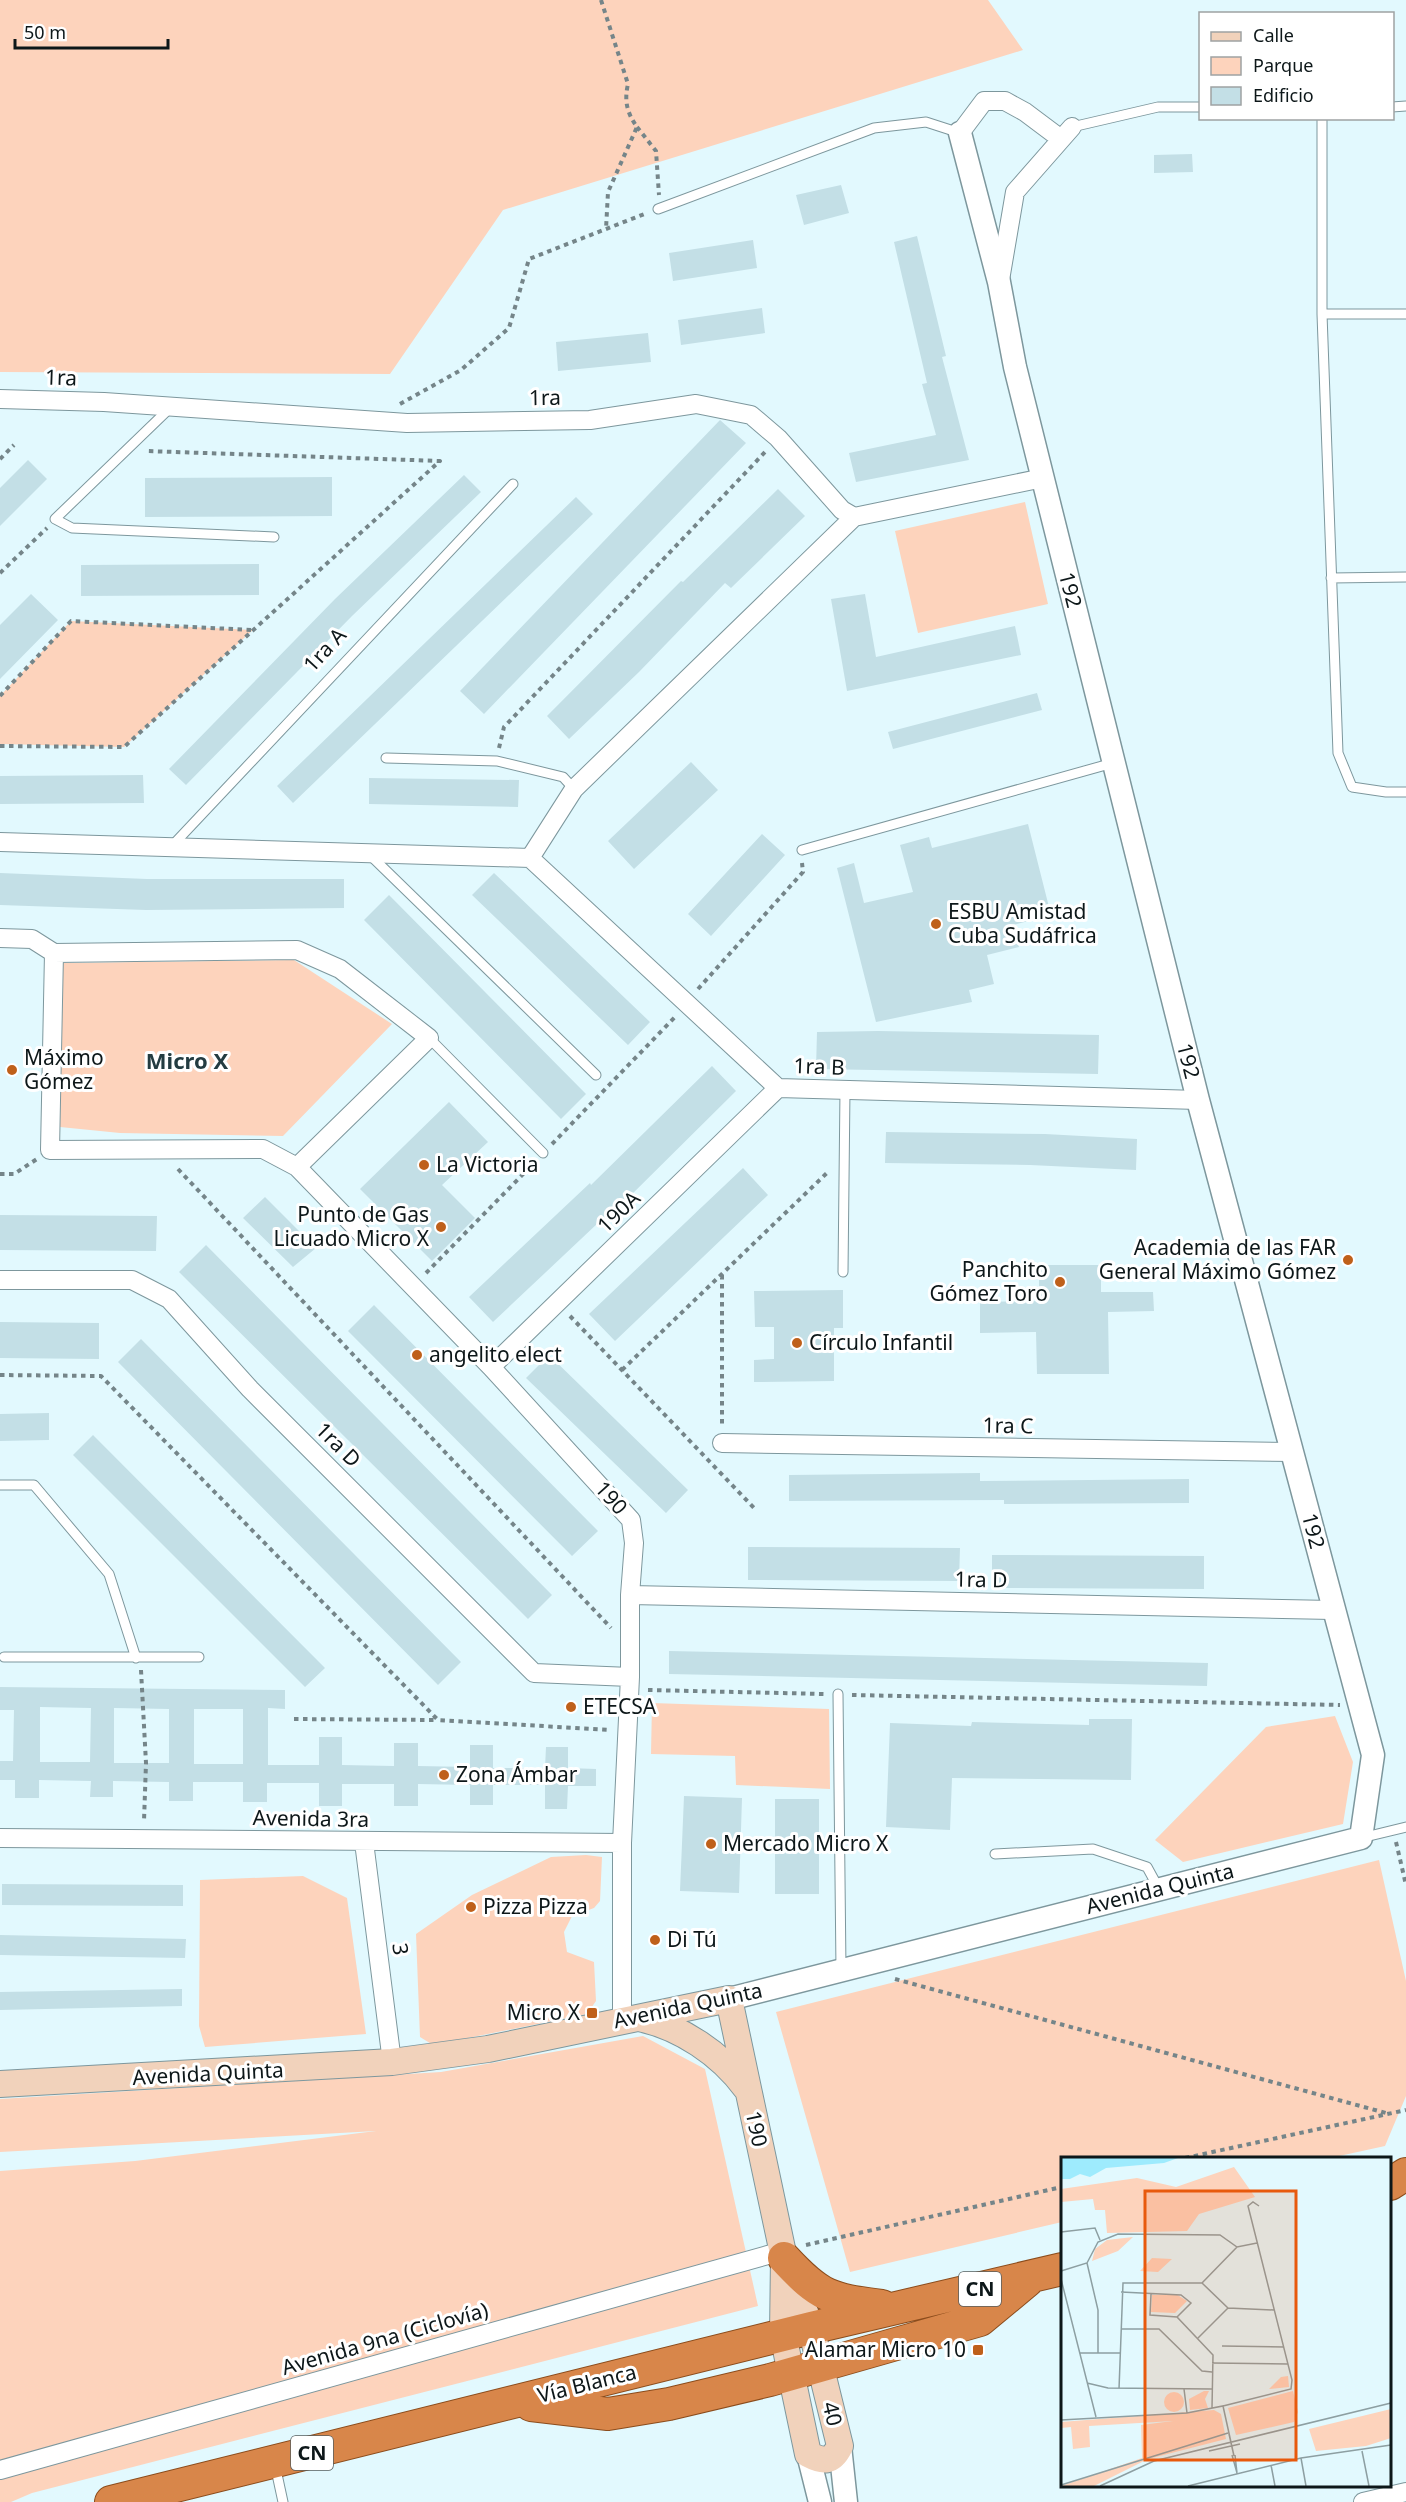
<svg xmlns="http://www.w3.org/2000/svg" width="1406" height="2502" font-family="'Noto Sans',sans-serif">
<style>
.green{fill:#fdd3bc}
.building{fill:#c3dfe6;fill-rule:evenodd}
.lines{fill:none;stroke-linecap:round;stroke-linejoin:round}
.service-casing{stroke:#7d979d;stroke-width:11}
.minor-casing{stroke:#7d979d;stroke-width:20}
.tertiary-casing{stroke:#7d979d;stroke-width:25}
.secondary-casing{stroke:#7d979d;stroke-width:28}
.trunk-casing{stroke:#8b4c1c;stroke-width:34}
.path{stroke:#758589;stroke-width:4;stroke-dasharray:4.5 4.5;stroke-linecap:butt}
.service{stroke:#fff;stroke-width:9}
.minor{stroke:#fff;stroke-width:18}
.tertiary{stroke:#fff;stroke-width:22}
.secondary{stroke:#f1d2bb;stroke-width:26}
.trunk{stroke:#d8864a;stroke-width:32}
.poi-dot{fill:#bf601a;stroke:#fff;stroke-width:2}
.labels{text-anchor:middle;stroke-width:6;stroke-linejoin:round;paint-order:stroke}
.shield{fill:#fff;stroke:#565d5e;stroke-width:1.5}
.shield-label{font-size:20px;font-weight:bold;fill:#0d1719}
.street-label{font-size:21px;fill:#0d1719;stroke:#fff}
.poi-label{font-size:21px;fill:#0d1719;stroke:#fff;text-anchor:start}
.neighbourhood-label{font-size:22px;font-weight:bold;fill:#243c41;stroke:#fff}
.inset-road{fill:none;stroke:#8d9fa2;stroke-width:1.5}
.view{fill:#e8590c;fill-opacity:0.15;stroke:#e8590c;stroke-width:3}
.inset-edge{fill:none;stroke:#0d1719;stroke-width:3}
</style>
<rect width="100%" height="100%" fill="#e2f9fe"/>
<!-- green -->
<path class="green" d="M0 0H988L1023 50 503 210 390 374 0 372Z
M1025 502 1048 604 918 633 895 531Z
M71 621 253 630 124 747 0 744V696Z
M294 960 392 1024 283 1136 120 1133 60 1127 63 963Z
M652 1703 829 1709 830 1789 736 1785 735 1756 651 1754Z
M1335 1716 1353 1762 1343 1824 1183 1862 1155 1840 1266 1727Z
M586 1855 602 1857 600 1901 594 1908 572 1916 564 1932 567 1952 594 1962 596 2001 587 2014 433 2045 420 2037 416 1934 472 1895 551 1857Z
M1379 1860 1406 1981V2096L1385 2146 1330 2158H1062V2222L850 2272 776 2012Z
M303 1876 347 1898 366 2034 205 2047 199 2026 200 1880Z
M643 2036 705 2069 758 2306 32 2493 11 2502H0V2171L135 2161 376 2131 0 2152V2099L441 2072Z"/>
<!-- building -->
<path class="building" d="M1192 154 1193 172 1154 173V155Z
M841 185 849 213 804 225 796 195Z
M917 236 946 356 942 357 969 460 856 482 849 453 936 435 922 384 927 383 894 242Z
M753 240 757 268 673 281 669 253Z
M762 308 765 333 681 345 678 320Z
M648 333 651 362 558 371 556 342Z
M720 420 746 443 484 714 460 691Z
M28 460 47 479 0 526V488Z
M464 475 481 492 352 616 186 785 169 769 335 599Z
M332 477V516L145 517V478Z
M778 489 805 516 731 588 725 583 639 672 569 739 547 716 681 581 683 582Z
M576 497 593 514 293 803 277 786Z
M259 564V595L81 596V565Z
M31 594 58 620 0 679V625Z
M865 594 876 657 1015 626 1021 655 847 691 831 599Z
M1037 693 1042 710 893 749 888 732Z
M691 762 718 790 634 869 608 841Z
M143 775 144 803 0 804V776Z
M369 778 519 780 518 807 369 804Z
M1028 824 1051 915 1013 925 1019 947 987 955 994 984 969 990 972 1002 876 1022 837 868 854 863 864 903 913 892 900 845 929 837 932 848Z
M762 834 785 855 711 936 688 914Z
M0 873 147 879H344V908L146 910 0 905Z
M494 873 650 1022 628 1045 472 895Z
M389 895 586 1094 561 1119 364 920Z
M878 1031 1099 1035 1098 1074 816 1069 817 1032Z
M712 1066 736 1091 618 1208 616 1206 493 1322 469 1297 590 1183 591 1185Z
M449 1102 488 1142 442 1185 475 1218 432 1261 360 1189Z
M886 1132 1045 1134 1137 1139 1136 1170 1030 1165 885 1163Z
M743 1168 768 1195 615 1341 589 1314Z
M265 1197 316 1248 293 1267 243 1218Z
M0 1215 157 1216 156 1251 0 1250Z
M206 1245 552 1595 528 1619 179 1272Z
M1039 1265H1101V1292H1153L1154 1311 1108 1312 1109 1374H1037L1036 1332 980 1333V1302L1039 1301Z
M843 1290V1328H834V1381L754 1382V1360L774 1359V1327H755L754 1291Z
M374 1305 598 1531 572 1556 348 1331Z
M0 1322 99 1323V1359L0 1358Z
M141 1339 461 1662 438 1685 118 1362Z
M549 1355 688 1490 666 1513 526 1378Z
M49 1413V1440L0 1441V1414Z
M93 1435 325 1668 305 1687 73 1455Z
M980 1473V1481L1189 1479V1503L1004 1504V1500L789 1501V1475Z
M748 1547 960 1548 959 1581 748 1580Z
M992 1555 1204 1556V1589L992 1588Z
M669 1651 1208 1663 1207 1686 669 1674Z
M0 1687 285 1690V1709L268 1708V1765H319V1737H342V1765L394 1766V1743H418V1766L470 1767V1745H493V1768H545L546 1747H568V1768L596 1769V1786H568L567 1809H545V1785H493V1805H470V1785L418 1784V1806H394V1784H342V1806H319V1783H267V1802H243V1782H193V1801H169V1782L113 1781V1797H90L91 1781 39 1780V1798H15V1780H0V1761H13L14 1710H0ZM40 1707 91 1708 90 1762H40ZM114 1708 169 1709V1763H114ZM194 1709H243V1764H194Z
M1089 1719H1132L1131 1780 952 1778 950 1830 886 1827 890 1723 971 1726 972 1722 1089 1725Z
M684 1796 742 1798 739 1893 680 1891Z
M775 1799H819V1894H775Z
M2 1884 183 1885V1906L2 1905Z
M0 1935 186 1939 185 1958 0 1955Z
M182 1989V2006L0 2010V1992Z"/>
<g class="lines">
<defs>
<path id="service" d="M1392 107 1406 106
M1322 118V314L1338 753 1352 787 1386 792H1406
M1072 127 1158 107H1200
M658 209 874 128 926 122 960 133
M1322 314H1406
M170 408 55 519 72 528 274 537
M1331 578 1406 577
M386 758 497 761 563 777 574 789
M171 847 513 484
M802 850 1113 763
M370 855 596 1075
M429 1038 543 1153
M843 1272 845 1090
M0 1485H34L109 1574 136 1658
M4 1657H199
M838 1694 841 1969
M1361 1838 1406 1827
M995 1854 1093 1849 1147 1867 1159 1889
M275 2465 283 2502"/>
<path id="minor" d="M960 133 984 101H1005L1025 112 1061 139
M1000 280 1015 192 1072 127
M0 399 104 402 407 423 590 420 696 404 751 415 778 438 842 510 854 517 1043 478
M0 842 530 858
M530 858 778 1088 1198 1100
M530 858 574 789 854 517
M0 938 32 939 54 953 297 950 340 969 429 1038 297 1167
M54 953 50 1150 263 1149 297 1167 491 1367 631 1520 634 1543 630 1595V1677L622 1843V2020
M0 1280H132L169 1299 250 1389 534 1673 630 1677
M491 1367 778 1088
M722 1443 1293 1452
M630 1595 1332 1610
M0 1838 622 1843
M364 1842 392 2062
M0 2470 782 2251
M1363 2502 1406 2492"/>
<path id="tertiary" d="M729 1999 1361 1838 1373 1755 1198 1100 1015 367 999 282 960 133
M840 2446 846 2502
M808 2454 820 2502"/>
<path id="secondary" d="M639 2018C681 2027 721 2054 746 2088
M0 2084 392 2062 488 2049 729 1999 784 2258 811 2328 840 2446C832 2463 823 2462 808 2454L783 2335 784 2258"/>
<path id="trunk" d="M1390 2184 1406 2174
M784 2258C821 2298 830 2299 882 2306
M531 2405 608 2414 669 2404 770 2380 980 2320 1027 2281
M111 2502 811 2328 1062 2269"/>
</defs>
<!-- service casing -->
<use href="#service" class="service-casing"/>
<!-- minor casing -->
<use href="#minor" class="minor-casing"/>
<!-- tertiary casing -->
<use href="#tertiary" class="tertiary-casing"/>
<!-- secondary casing -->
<use href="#secondary" class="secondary-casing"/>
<!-- trunk casing -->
<use href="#trunk" class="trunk-casing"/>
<!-- path -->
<path class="path" d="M601 0 628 84C624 101 627 113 637 127L608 192 606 229
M637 127 656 151 659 195
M400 404 461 370 509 328 529 259 647 213
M0 459 14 445
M0 573 47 528
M0 696 71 621 252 630
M0 746 124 747 440 461 146 451
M499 748 504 727 767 450
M698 989 803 872 802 863
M552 1144 676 1016
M178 1169 611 1628
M0 1174H14L37 1159
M426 1273 534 1163
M722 1275V1426
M570 1316 754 1508
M622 1370 829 1171
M0 1375 101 1376 438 1720 611 1730
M141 1670 146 1763 144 1821
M648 1690 824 1694
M852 1695 1340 1705
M294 1719 437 1720
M1396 1842 1406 1885
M895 1979 1386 2113
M1185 2158 1406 2110
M806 2245 1062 2187"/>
<!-- service -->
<use href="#service" class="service"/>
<!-- minor -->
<use href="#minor" class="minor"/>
<!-- tertiary -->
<use href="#tertiary" class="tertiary"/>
<!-- secondary -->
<use href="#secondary" class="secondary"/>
<!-- trunk -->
<use href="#trunk" class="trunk"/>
</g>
<!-- markers -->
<g class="poi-dot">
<circle cx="936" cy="924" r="6"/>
<circle cx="12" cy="1070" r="6"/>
<circle cx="424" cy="1165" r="6"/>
<circle cx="441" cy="1227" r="6"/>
<circle cx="1348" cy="1260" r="6"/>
<circle cx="1060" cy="1282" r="6"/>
<circle cx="797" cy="1343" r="6"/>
<circle cx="417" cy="1355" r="6"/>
<circle cx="571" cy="1707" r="6"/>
<circle cx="444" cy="1775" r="6"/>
<circle cx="711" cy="1844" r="6"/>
<circle cx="471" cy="1907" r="6"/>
<circle cx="655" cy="1940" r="6"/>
<rect x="586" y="2007" width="12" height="12" rx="3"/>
<rect x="972" y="2344" width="12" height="12" rx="3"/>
</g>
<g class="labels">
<!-- shield labels -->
<g class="shield">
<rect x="959" y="2272" width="42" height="34" rx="4.5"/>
<rect x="291" y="2436" width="42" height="34" rx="4.5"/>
</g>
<g class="shield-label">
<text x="980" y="2296">CN</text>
<text x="312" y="2460">CN</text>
</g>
<!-- street labels -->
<g class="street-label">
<text transform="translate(61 378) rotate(2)" y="7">1ra</text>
<text transform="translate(545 398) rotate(-1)" y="7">1ra</text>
<text transform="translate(1070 590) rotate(76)" y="7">192</text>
<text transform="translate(325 650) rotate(-47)" y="7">1ra A</text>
<text transform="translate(1188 1061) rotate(76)" y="7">192</text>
<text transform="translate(819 1067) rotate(2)" y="7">1ra B</text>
<text transform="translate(619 1212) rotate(-44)" y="7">190A</text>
<text transform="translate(1008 1426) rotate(1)" y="7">1ra C</text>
<text transform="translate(338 1445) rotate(45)" y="7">1ra D</text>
<text transform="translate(611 1498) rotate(48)" y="7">190</text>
<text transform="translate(1313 1531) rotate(76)" y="7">192</text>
<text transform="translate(981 1580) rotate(1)" y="7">1ra D</text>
<text transform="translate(311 1819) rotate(1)" y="7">Avenida 3ra</text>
<text transform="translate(1160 1889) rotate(-14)" y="7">Avenida Quinta</text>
<text transform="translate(400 1949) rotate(83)" y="7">3</text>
<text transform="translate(688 2006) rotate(-12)" y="7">Avenida Quinta</text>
<text transform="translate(208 2074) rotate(-3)" y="7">Avenida Quinta</text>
<text transform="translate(756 2129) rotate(78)" y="7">190</text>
<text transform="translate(385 2339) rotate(-16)" y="7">Avenida 9na (Ciclovía)</text>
<text transform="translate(587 2384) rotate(-14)" y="7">Vía Blanca</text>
<text transform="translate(832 2414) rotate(77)" y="7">40</text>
</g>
<!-- poi labels -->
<g class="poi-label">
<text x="948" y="919">ESBU Amistad<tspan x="948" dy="24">Cuba Sudáfrica</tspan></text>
<text x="24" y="1065">Máximo<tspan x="24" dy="24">Gómez</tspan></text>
<text x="436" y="1172">La Victoria</text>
<text x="429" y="1222" text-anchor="end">Punto de Gas<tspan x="429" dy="24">Licuado Micro X</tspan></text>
<text x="1336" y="1255" text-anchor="end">Academia de las FAR<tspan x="1336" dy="24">General Máximo Gómez</tspan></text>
<text x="1048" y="1277" text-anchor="end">Panchito<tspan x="1048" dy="24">Gómez Toro</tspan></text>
<text x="809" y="1350">Círculo Infantil</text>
<text x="429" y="1362">angelito elect</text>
<text x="583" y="1714">ETECSA</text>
<text x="456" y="1782">Zona Ámbar</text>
<text x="723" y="1851">Mercado Micro X</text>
<text x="483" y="1914">Pizza Pizza</text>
<text x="667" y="1947">Di Tú</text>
<text x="580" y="2020" text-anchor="end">Micro X</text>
<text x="966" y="2357" text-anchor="end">Alamar Micro 10</text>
</g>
<!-- neighbourhood labels -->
<g class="neighbourhood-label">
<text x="187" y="1069">Micro X</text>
</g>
</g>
<!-- overview -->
<g transform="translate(1061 2157)">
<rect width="330" height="330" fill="#e2f9fe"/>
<path d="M173 10 194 40 138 57 126 74 46 76 44 53H34L32 42 0 45V32L76 21 115 30ZM72 80 57 94 31 104 34 92 46 83ZM91 101 111 102 97 115 79 114ZM115 137 126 144 114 156 90 155 91 138ZM227 219 228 230 208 232 220 220ZM143 234H148L144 242 147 251 129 253 128 242ZM232 234 237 255 233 265 175 278 167 251ZM103 245a10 10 0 1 1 20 0a10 10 0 1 1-20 0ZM330 252V281L305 289 255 294 248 272ZM153 253 160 257 165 282 87 302 33 329H0L81 301 80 268 112 264 28 269 29 290 12 292 10 270 0 271V265Z" fill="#fdd3bc"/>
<path d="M0 1H117L103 6 45 11 29 20 19 17 9 22H0Z" fill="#9eebfd"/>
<path class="inset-road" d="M0 75 34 71 39 83M26 106 37 153V196M0 114 26 106 37 85 57 77 159 78 176 90 196 86M0 122 35 260M141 126 167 151 213 153M141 126 176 90M60 135 120 138 130 146 116 160M90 137 89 158 116 160 152 198 151 251M60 172H98L141 214 151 215M137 181 167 151M161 189 223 190M19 196H59M151 206 227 207M26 226 47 231 151 232M58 232 62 126H141M123 232 126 256M162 249 230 232 231 223 187 49 192 45 198 49M0 263 126 256 162 249 173 299 168 277M148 294 179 287M301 294 308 329M171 298 176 316 174 298M240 301 245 329M210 308 214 329M0 328 167 276M39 329 93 304 330 246M127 329 240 301 330 288"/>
<path class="view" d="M84 34H235V303H84Z"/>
<rect width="330" height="330" class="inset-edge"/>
</g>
<!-- legend -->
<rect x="1199" y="12" width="195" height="108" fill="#ffffff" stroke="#9ea2a3" stroke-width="1.5"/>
<rect x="1211" y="32" width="30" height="9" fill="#f1d2bb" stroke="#9ea2a3" stroke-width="1.5"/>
<text x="1253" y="42" font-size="18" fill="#0d1719">Calle</text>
<rect x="1211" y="57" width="30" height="18" fill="#fdd3bc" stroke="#9ea2a3" stroke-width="1.5"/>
<text x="1253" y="72" font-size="18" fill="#0d1719">Parque</text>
<rect x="1211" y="87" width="30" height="18" fill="#c3dfe6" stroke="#9ea2a3" stroke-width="1.5"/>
<text x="1253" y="102" font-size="18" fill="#0d1719">Edificio</text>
<!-- scale -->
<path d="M15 39v9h153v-9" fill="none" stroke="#0d1719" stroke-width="3"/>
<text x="24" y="39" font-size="18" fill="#0d1719" stroke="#ffffff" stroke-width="4.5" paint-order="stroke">50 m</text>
</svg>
